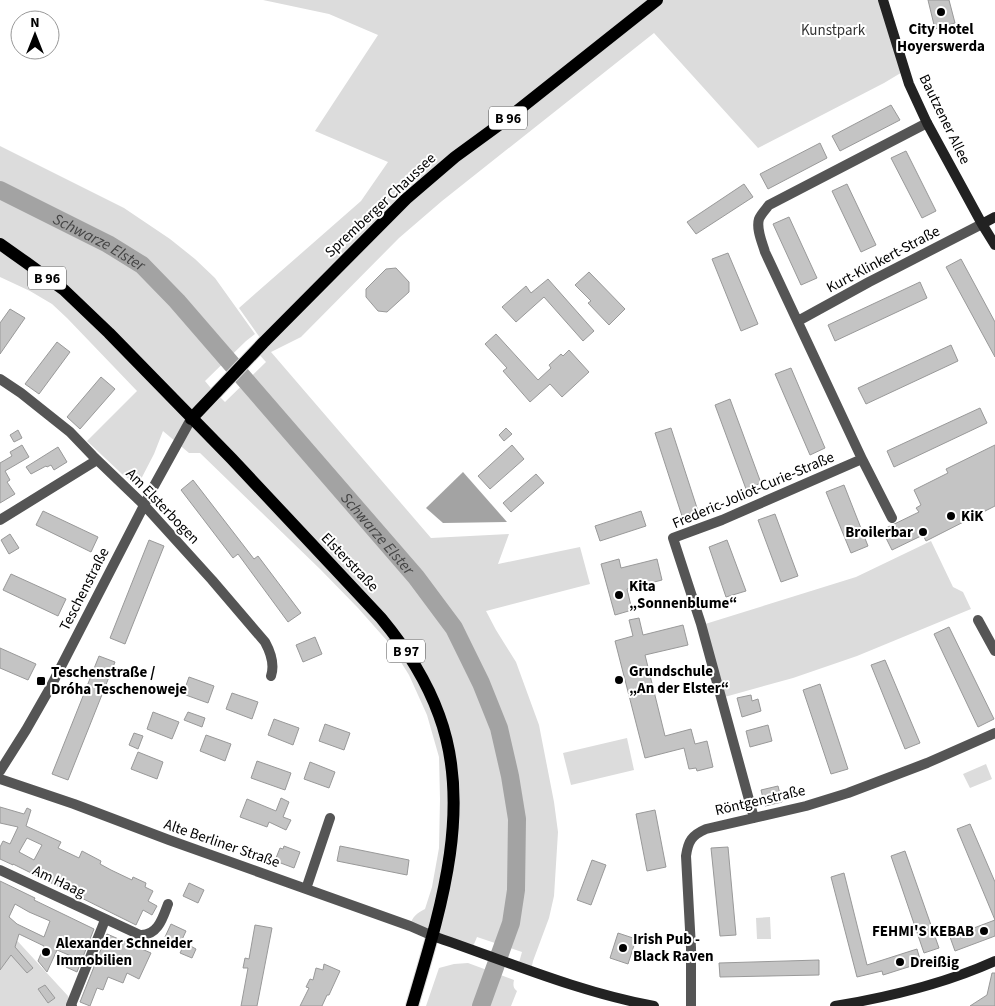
<svg xmlns="http://www.w3.org/2000/svg" width="995" height="1006" font-family="'Source Sans 3',sans-serif">
<style>
.green{fill:#dcdcdc}
.water{fill:#a3a3a3}
.lines{fill:none;stroke-linecap:round;stroke-linejoin:round}
.river{stroke:#a3a3a3;stroke-width:18}
.building{fill:#c4c4c4;stroke:#999;fill-rule:evenodd}
.primary-casing{stroke:#dbdbdb;stroke-width:14}
.street{stroke:#555;stroke-width:10}
.secondary{stroke:#222;stroke-width:10}
.primary{stroke:#000;stroke-width:12}
.poi-dot{fill:#000;stroke:#fff;stroke-width:2}
.labels{text-anchor:middle;stroke-width:4;stroke-linejoin:round;paint-order:stroke}
.shield{fill:#fff;stroke:#4c4c4c;stroke-width:1}
.shield-label{font-size:14px;font-weight:bold;fill:#000}
.poi-label{font-size:15px;font-weight:bold;fill:#000;stroke:#fff;text-anchor:start}
.park-label{font-size:15px;fill:#333;stroke:#fff}
.street-label{font-size:15px;fill:#000;stroke:#fff}
.water-label{font-size:16px;font-style:italic;fill:#444;stroke:#fff}
</style>
<rect width="100%" height="100%" fill="#fff"/>
<!-- green -->
<path class="green" d="M263 0H654L454 156 263 342 239 308 361 201 388 162 315 131 378 35 329 14Z
M659 0H882L885 14 904 71 884 83 758 148 654 33 442 201 399 238 301 337 271 352 431 538 509 534 498 564 580 547 590 584 486 611 496 630 516 662 539 725 554 802 558 832 554 896 549 918 533 961 531 970 518 966 522 952 477 937 472 949 434 936 410 925C413 916 417 913 425 909L432 887 439 848 440 799 439 757 427 715 409 675 389 643 358 608 320 569 200 453H189L163 431 154 454 140 481 134 483 122 474 87 441 137 391 67 318 52 304 30 291 0 277V246L27 263 63 291 141 366 168 394 190 419 179 439 191 420 210 439 380 618C413 658 440 703 449 755 452 773 451 791 454 809V795L453 774 445 733 433 698 405 647 394 633 362 596 232 459 192 419 216 393 225 402 266 362 256 351 407 200 456 158 507 120Z
M0 146 124 208 170 239 195 259 215 278 255 334 246 341 205 381 215 393 191 418 110 332 0 243Z
M931 541 953 587 963 592 971 609 857 656 793 678 721 698 702 625 856 577Z
M627 738 634 770 571 785 563 753Z
M986 764 992 779 970 788 963 774Z
M770 917 771 939H757L756 918Z
M0 922 68 996 71 1005 70 1006H0Z
M468 963 514 980C513 985 513 988 517 991L511 1006H426L439 968 454 964Z"/>
<!-- water -->
<path class="water" d="M463 472 507 522 443 523 426 508Z"/>
<g class="lines">
<!-- river -->
<path class="river" id="s1" d="M0 190 108 244 142 265 177 301 416 577 454 628 481 683 499 728 510 776 517 819 516 890 511 923 481 1006"/>
</g>
<!-- building -->
<path class="building" d="M928 0H949L955 23 935 29Z
M891 105 900 120 840 151 832 136Z
M820 143 827 158 768 189 760 174Z
M906 151 936 211 922 218 891 158Z
M744 184 753 197 696 234 687 222Z
M847 184 876 245 861 252 832 191Z
M789 217 817 278 801 285 773 224Z
M728 253 758 324 741 331 712 259Z
M961 259 995 322V357L946 267Z
M396 268 409 282V292L387 312 378 311 366 297V289L386 269Z
M589 272 625 309 609 325 588 303 591 301 575 285Z
M548 279 594 331 583 341 544 297 516 322 502 307 526 286 531 293Z
M920 282 927 298 835 341 828 325Z
M10 309 25 318 0 354V323Z
M496 334 538 380 551 368 549 365 561 354 563 356 569 350 589 372 562 397 550 384 530 402 503 371 507 368 485 344Z
M57 342 70 352 39 394 25 384Z
M951 345 958 361 866 404 858 388Z
M791 368 825 448 810 455 775 374Z
M101 377 115 389 80 429 67 417Z
M730 399 761 483 746 489 715 405Z
M980 408 987 423 894 467 887 451Z
M506 428 512 434 504 441 499 435Z
M671 428 698 511 682 516 655 433Z
M18 430 22 438 14 442 10 435Z
M22 445 29 457 5 471 10 480 7 482 15 494 0 503V463L12 456 10 452Z
M512 445 524 459 490 489 478 476Z
M995 445V506L926 541 923 535 892 550 882 530 919 512 916 508 921 505 914 490 948 473 946 469Z
M58 447 67 462 54 470 51 465 47 467 46 466 31 474 26 467Z
M536 474 544 483 511 512 503 503Z
M193 480 254 559 258 556 301 613 288 622 238 554 233 558 181 490Z
M844 485 868 546 851 553 826 492Z
M43 511 98 537 91 552 36 525Z
M641 511 646 526 600 541 595 526Z
M775 514 798 576 781 582 758 520Z
M10 534 19 548 9 554 1 540Z
M149 540 164 546 125 644 110 638Z
M727 540 746 591 726 597 709 547Z
M619 559 621 568 657 559 662 580 627 589 632 610 615 615 601 564Z
M11 574 66 599 58 616 3 590Z
M639 618 643 635 683 625 688 645 645 655 665 736 691 729 695 744 707 741 713 767 697 771 696 768 689 769 684 748 645 758 615 641 633 636 629 620Z
M949 627 994 719 978 727 934 634Z
M315 637 322 654 303 662 296 645Z
M0 648 36 664 28 680 0 668Z
M99 656 115 662 68 780 52 774Z
M885 660 920 743 905 749 871 665Z
M189 677 214 686 208 703 183 694Z
M820 684 848 769 831 774 803 690Z
M232 693 258 702 252 719 226 709Z
M751 695 752 701 758 699 761 711 742 717 737 698Z
M153 712 179 722 172 739 147 729Z
M188 712 205 718 202 727 184 720Z
M274 719 299 728 293 745 268 735Z
M325 724 350 733 344 750 319 741Z
M768 725 772 741 750 747 746 731Z
M134 733 143 736 138 749 129 745Z
M206 735 231 744 225 761 200 751Z
M138 752 163 762 157 779 131 769Z
M257 761 291 773 285 790 251 778Z
M310 762 335 772 329 788 304 779Z
M778 786 782 802 765 806 761 790Z
M281 798 289 802 283 817 291 820 286 830 269 822 267 827 240 817 247 799 276 811Z
M0 807 24 814 27 808 31 810 26 826 61 842 58 848 79 858 82 851 101 861 100 864 111 870 132 880 133 877 146 883 145 887 153 891 148 901 157 906 152 915 143 910 136 925 13 864V865L0 859V847L3 841 10 844 18 827 0 823ZM27 838 42 845 34 860 19 852Z
M655 810 666 867 647 871 636 814Z
M970 824 995 882V936L955 951 950 937 995 920 957 829Z
M284 846 300 852 294 868 278 862 279 859 276 858 280 848 283 849Z
M340 846 409 860 407 875 337 861Z
M728 847 736 935 720 936 711 848Z
M905 851 939 948 924 953 891 856Z
M592 860 606 865 591 905 577 900Z
M844 873 867 965 917 949 921 963 883 975 882 971 857 977 831 877Z
M0 881 35 898 34 900 94 929 77 972 66 967 71 956 57 950 47 972 38 961 44 946 19 934 15 947 33 968 27 973 11 955 0 970ZM15 904 29 912 50 921 44 937 17 924 9 917Z
M189 883 204 890 198 903 183 896Z
M171 924 186 931 180 944 165 937Z
M255 925 272 928 257 1006H241L248 968H243L245 958 249 959Z
M618 933 636 939 628 964 610 958Z
M107 934 151 953 139 979 127 973 123 983 108 977 103 990 97 988 90 1006 80 1002Z
M185 943 196 949 192 958 180 953Z
M819 960V975L720 977 719 963Z
M324 964 340 971 329 995H327L322 1006H300L309 988 306 987 310 979 313 980 316 968 323 970Z
M992 973H995V1006H970L987 995Z
M45 985 55 998 48 1003 38 989Z"/>
<g class="lines">
<defs>
<path id="primary" d="M0 244 27 263 64 290 109 333 232 459 381 618C405 647 426 679 439 715 474 809 439 915 412 1006
M191 419 263 343 406 199 455 157 507 119 657 0"/>
</defs>
<!-- primary casing -->
<use href="#primary" class="primary-casing"/>
<!-- street -->
<path class="street" d="M798 321 869 282 982 224
M0 379 21 393 70 432 93 456 144 505 212 580 265 642C271 653 275 664 271 676
M862 459 892 518
M0 520 97 460
M978 620 995 651
M0 771 26 730 50 688 154 486 191 419
M0 779 74 804 169 840 410 926 433 936
M754 818 701 624 673 538 722 520 862 459 765 252C762 242 756 229 759 219 761 214 766 209 769 205L927 123
M0 870 140 935C158 936 163 917 168 904
M306 889 330 818
M72 1006 71 1005 105 920
M691 1006V948L686 856C688 841 692 835 706 829L806 806 848 793 927 763 995 733"/>
<!-- secondary -->
<path class="secondary" d="M883 0 909 84 927 123 982 224 995 245
M982 224 995 217
M433 936C506 961 578 992 654 1006
M835 1006C889 997 944 984 995 961"/>
<!-- primary -->
<use href="#primary" class="primary"/>
</g>
<!-- markers -->
<g class="poi-dot">
<circle cx="941" cy="12" r="5"/>
<circle cx="951" cy="516" r="5"/>
<circle cx="923" cy="532" r="5"/>
<circle cx="619" cy="595" r="5"/>
<circle cx="619" cy="680" r="5"/>
<rect x="36" y="676" width="10" height="10" rx="2.5"/>
<circle cx="984" cy="931" r="5"/>
<circle cx="623" cy="948" r="5"/>
<circle cx="46" cy="952" r="5"/>
<circle cx="900" cy="962" r="5"/>
</g>
<g class="labels">
<!-- shield labels -->
<g class="shield">
<rect x="489" y="106.5" width="38" height="23" rx="4"/>
<rect x="28" y="266.5" width="38" height="23" rx="4"/>
<rect x="387" y="639.5" width="38" height="23" rx="4"/>
</g>
<g class="shield-label">
<text x="508" y="123">B 96</text>
<text x="47" y="283">B 96</text>
<text x="406" y="656">B 97</text>
</g>
<!-- poi labels -->
<g class="poi-label">
<text x="941" y="34" text-anchor="middle">City Hotel<tspan x="941" dy="17">Hoyerswerda</tspan></text>
<text x="961" y="521">KiK</text>
<text x="913" y="537" text-anchor="end">Broilerbar</text>
<text x="629" y="591">Kita<tspan x="629" dy="17">„Sonnenblume“</tspan></text>
<text x="629" y="676">Grundschule<tspan x="629" dy="17">„An der Elster“</tspan></text>
<text x="51" y="677">Teschenstraße /<tspan x="51" dy="17">Dróha Teschenoweje</tspan></text>
<text x="974" y="936" text-anchor="end">FEHMI'S KEBAB</text>
<text x="633" y="944">Irish Pub -<tspan x="633" dy="17">Black Raven</tspan></text>
<text x="56" y="948">Alexander Schneider<tspan x="56" dy="17">Immobilien</tspan></text>
<text x="910" y="967">Dreißig</text>
</g>
<!-- park labels -->
<g class="park-label">
<text x="833" y="35">Kunstpark</text>
</g>
<!-- street labels -->
<g class="street-label">
<text transform="translate(945 119) rotate(64)" y="5">Bautzener Allee</text>
<text transform="translate(380 205) rotate(-43)" y="5">Spremberger Chaussee</text>
<text transform="translate(883 259) rotate(-28)" y="5">Kurt-Klinkert-Straße</text>
<text transform="translate(753 490) rotate(-23)" y="5">Frederic-Joliot-Curie-Straße</text>
<text transform="translate(163 506) rotate(46)" y="5">Am Elsterbogen</text>
<text transform="translate(350 562) rotate(46)" y="5">Elsterstraße</text>
<text transform="translate(84 589) rotate(-63)" y="5">Teschenstraße</text>
<text transform="translate(760 800) rotate(-13)" y="5">Röntgenstraße</text>
<text transform="translate(222 843) rotate(19)" y="5">Alte Berliner Straße</text>
<text transform="translate(59 881) rotate(25)" y="5">Am Haag</text>
</g>
<!-- water labels -->
<g class="water-label">
<text dy="6" stroke="none"><textPath href="#s1" startOffset="112">Schwarze Elster</textPath></text>
<text dy="6" stroke="none"><textPath href="#s1" startOffset="518">Schwarze Elster</textPath></text>
</g>
</g>
<!-- north arrow -->
<g transform="translate(35 35)"><circle r="24" fill="#ffffff" stroke="#999999"/>
<path d="M0-4L9 19L0 12L-9 19Z" fill="#000000"/>
<text y="-8" font-size="14" font-weight="bold" text-anchor="middle" fill="#000000">N</text>
</g>
</svg>
